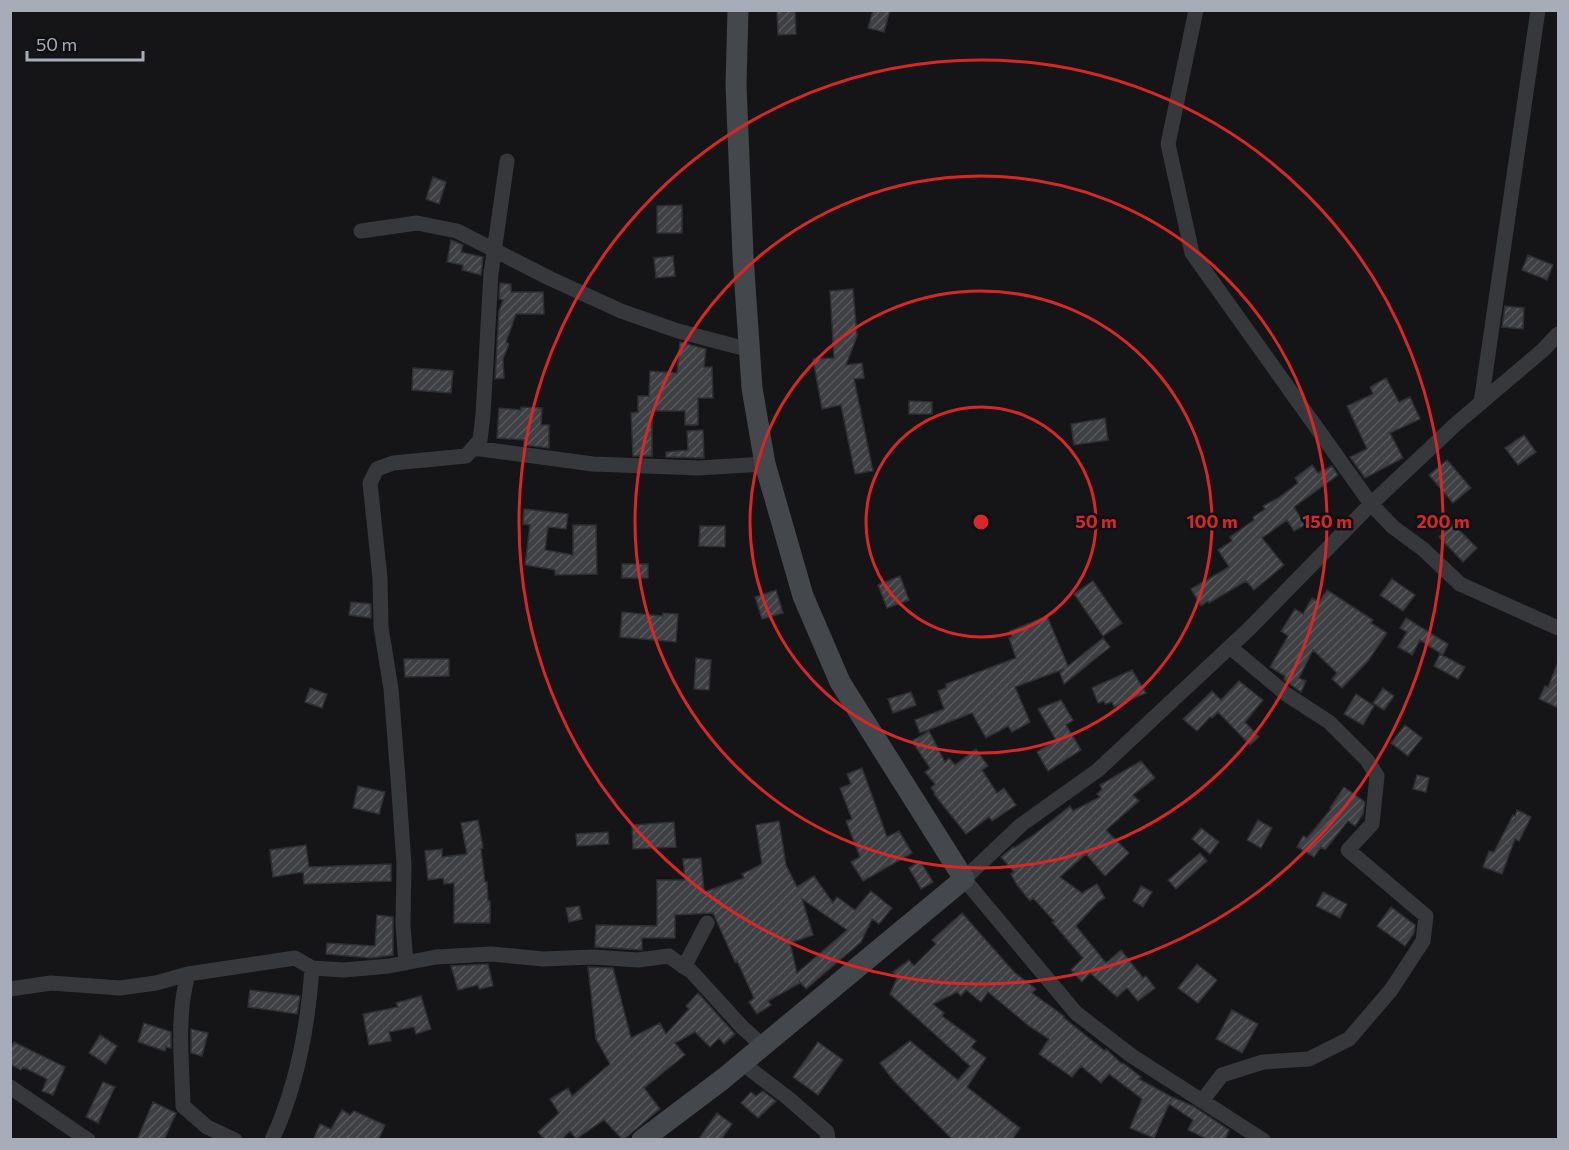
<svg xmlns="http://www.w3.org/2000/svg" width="1569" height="1150" font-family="Commissioner,sans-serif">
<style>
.building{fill:url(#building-hatch);stroke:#2f2f33;stroke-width:1.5;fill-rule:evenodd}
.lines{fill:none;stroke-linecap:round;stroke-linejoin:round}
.street{stroke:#36383c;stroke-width:15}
.secondary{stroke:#44474c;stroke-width:21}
.ring{fill:none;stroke:#d62828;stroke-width:3}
.centre{fill:#d62828;stroke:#101012;stroke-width:3}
.ring-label{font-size:18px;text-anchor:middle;font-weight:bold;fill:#d62828;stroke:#101012;stroke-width:5;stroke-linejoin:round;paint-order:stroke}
</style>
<defs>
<pattern id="building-hatch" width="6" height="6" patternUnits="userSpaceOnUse" patternTransform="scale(1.5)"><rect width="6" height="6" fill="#3f4044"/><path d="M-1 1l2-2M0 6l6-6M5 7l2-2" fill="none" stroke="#58595d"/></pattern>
</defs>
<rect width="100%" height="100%" fill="#151517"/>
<!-- building -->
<path class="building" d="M777 10H795L796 34 778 35Z
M873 10H890L884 32 868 28Z
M433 177 446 182 439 204 426 199Z
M682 205V233H657V206Z
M451 240 463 245 461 252 483 257 481 275 462 270 463 265 447 262Z
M1528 255 1553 265 1547 280 1522 270Z
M673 256 675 276 656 278 654 258Z
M500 283 511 284V292H543L544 314H516L506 342 509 344 503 359 504 378 495 379 499 311 503 300 499 299Z
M853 289 857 336 846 365 862 363 864 378 854 379 873 471 855 474 841 405 822 409 813 359 834 358 830 291Z
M1505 306 1524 308 1523 329 1502 327Z
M680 342 706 349 704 367H712L713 398H698V425H685V411H652V456H633L631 413 638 412V396H649L650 371 677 373Z
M413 368 453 371 451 393 412 390Z
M1386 378 1399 402 1410 397 1420 419 1390 433 1403 458 1365 478 1350 457 1367 449 1347 406 1373 394 1370 387Z
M909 401 932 402V414H909Z
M521 407 542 408 541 425H549V448L524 445V440L497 438 499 408 521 410Z
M1105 418 1108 440 1074 445 1071 424Z
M703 430 704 458 666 457V452L688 450 687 431Z
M1524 435 1536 452 1518 465 1505 448Z
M1447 460 1471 488 1453 503 1429 475Z
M1312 465 1318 473 1332 466 1338 475 1294 507 1305 525 1294 531 1287 520 1262 538 1284 565 1254 590 1246 581 1209 603 1208 601 1201 606 1191 589 1229 567 1218 550 1232 541 1230 537 1254 520 1253 517 1265 509 1263 506 1278 498 1298 483 1295 478Z
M524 509 568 514 566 529 548 527 545 550 573 555V525H596L597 574 555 575V570L525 565 530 525 523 524Z
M1453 524 1477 548 1463 562 1439 537Z
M700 526H725V547L699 546Z
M622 564H648V578H622Z
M900 576 909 600 887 608 878 585Z
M1392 579 1415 595 1403 611 1380 595Z
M1093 581 1122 623 1103 636 1074 594Z
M776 590 783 613 762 619 755 597Z
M1327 590 1373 620 1371 623 1387 633 1368 661 1342 688 1332 679 1337 673 1313 650 1299 678 1306 681 1301 692 1284 680 1285 676 1270 667 1288 636 1281 631 1295 609 1303 614 1312 598 1319 602Z
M351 602 371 604V618L349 615Z
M622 612 663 616V613L678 614 676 642 620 637Z
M1047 616 1068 666 1103 638 1110 647 1064 684 1060 673 1064 669 1015 687 1030 722 1012 732 1008 726 986 738 972 713 920 733 915 720 944 709 938 691 946 688V684L1016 658 1009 638 1012 637 1010 631Z
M1406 618 1448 644 1443 655 1420 640 1412 655 1398 647 1407 632 1400 628Z
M1440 654 1465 667 1458 679 1434 666Z
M696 658 711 660 709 690 694 689Z
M404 659H449V676L405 677Z
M1558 662V708L1539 699 1545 686 1548 687Z
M1132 670 1146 693 1114 707 1112 702 1105 704 1104 701 1098 703 1092 688Z
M1239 681 1263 700 1245 722 1259 737 1250 745 1218 712 1212 718 1210 717 1197 731 1183 719 1212 691 1221 700Z
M310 688 327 694 322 708 305 702Z
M1383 688 1394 696 1384 710 1373 703Z
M911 692 916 705 893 713 888 699Z
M1356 694 1374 706 1363 725 1344 714Z
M1061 700 1073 720 1066 725 1081 750 1048 771 1037 752 1056 740 1038 709Z
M1405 725 1422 738 1408 756 1391 743Z
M929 731 945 762 949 758 955 765 976 749 988 766 982 770 997 793 1004 788 1016 805 992 821 989 817 966 834 934 794 935 793 931 788 935 784 925 772 930 768 912 741Z
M1141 761 1155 778 1133 795 1139 801 1106 830 1129 853 1105 876 1086 854 1060 877 1082 893 1097 884 1105 898 1098 902 1076 926 1106 963 1121 950 1143 978 1146 976 1155 988 1138 1001 1127 988 1117 997 1090 973 1082 982 1071 970 1083 958 1052 922 1054 921 1033 898 1030 901 1017 885 1011 874 1014 872 1001 857 1013 847 1014 848 1035 834 1070 806 1073 811 1100 797 1097 794 1102 789 1100 785Z
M862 768 887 837 899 831 912 853 863 881 851 862 860 857 846 821 852 819 840 788 851 784 847 774Z
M1417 775 1429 778 1426 792 1413 789Z
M358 786 385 792 379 814 353 808Z
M1344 787 1365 802 1363 814 1355 826 1348 821 1325 850 1321 847 1314 857 1297 847 1303 836 1307 838 1331 809 1330 808Z
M1517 810 1531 817 1519 841 1515 839 1502 874 1483 867 1489 851 1494 852 1513 815 1515 816Z
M478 820 483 848 481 849 485 882H487L488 901H490V923H454V883L444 884 443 878 428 880 425 851 442 849V857L467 854 461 823Z
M1258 820 1272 828 1261 848 1247 840Z
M779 821 786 865 797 887 814 876 833 903 837 897 855 910 871 891 892 908 879 924 872 919 861 942 806 989 799 981 800 983 768 1001 771 1005 757 1014 749 1002 754 998 737 961 735 962 713 913 675 915V938H642V950L595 947 596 925 657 926V880H685L683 859 701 858 704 892 744 878 742 874 762 864 756 825ZM802 899 847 930 797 973 790 943 813 935Z
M674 822 676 847 633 849 632 825Z
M1201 828 1219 842 1210 854 1192 839Z
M608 832 609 844 577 846 576 834Z
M306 845 309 867 391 864V881L304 884 303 872 273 877 270 850Z
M1200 853 1207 861 1176 889 1168 880Z
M920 861 933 882 921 889 909 868Z
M1141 886 1152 892 1143 907 1133 901Z
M1323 892 1347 904 1340 918 1316 906Z
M579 906 582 919 569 922 566 908Z
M1391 907 1415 925 1414 933 1405 946 1377 926Z
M962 913 1014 972 1036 989 1032 993 1064 1016 1063 1017 1105 1051 1106 1049 1122 1064 1123 1063 1141 1077 1139 1079 1172 1097 1170 1101 1172 1097 1193 1106 1229 1130 1225 1140H1209L1188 1130 1193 1120 1169 1104 1154 1138 1130 1128 1142 1099 1109 1074 1101 1083 1081 1066 1072 1077 1039 1054 1049 1039 1029 1026 988 992 981 1002 966 990 961 996 957 992 933 1004 944 1013 942 1016 976 1041 971 1047 986 1058 967 1087 1020 1128 1012 1140H953L894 1081 880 1063 910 1041 958 1080 970 1066 890 994 897 978 893 972 909 960 914 966 936 944 932 940Z
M377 915 393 917V955L371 958 326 954 327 943 375 946Z
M488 964 493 986 479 989 478 985 458 990 451 966Z
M1197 964 1217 980 1198 1003 1178 988Z
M588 967 613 968 631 1038 660 1023 666 1034 689 1009 686 1006 698 993 735 1034 724 1044 719 1038 710 1047 695 1032 675 1043 685 1055 644 1088 660 1109 623 1140 604 1120 576 1139 570 1131 561 1140H545L538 1132 559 1113 550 1099 568 1088 572 1096 610 1064 596 1039Z
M250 990 300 996 297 1014 248 1007Z
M421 996 431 1029 416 1034 414 1027 389 1032 391 1041 369 1045 363 1014 398 1007 396 1003Z
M1232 1010 1258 1024 1242 1053 1216 1039Z
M144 1023 171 1032V1048L166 1047 165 1051 138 1042Z
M191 1029 208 1033 202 1056 191 1053Z
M100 1035 117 1046 106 1064 89 1053Z
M14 1042 65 1067 53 1095 42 1091 47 1079 23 1067 21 1070 10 1064V1050Z
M818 1042 843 1060 818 1095 793 1077Z
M103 1082 115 1087 98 1123 86 1117Z
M763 1091 776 1101 758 1118 741 1103 751 1092 756 1096Z
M153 1102 176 1113 164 1140H137Z
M342 1110 350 1115 354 1111 385 1125 378 1140H313L320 1124 331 1129Z
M717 1113 732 1124 721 1140H698Z"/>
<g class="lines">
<!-- street -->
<path class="street" d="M1196 10 1168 144 1192 253 1371 504 1393 527 1423 549 1460 584 1558 628
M361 231 417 223 457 231 549 278 621 311 678 331 750 350
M1481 403 1538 10
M473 448 593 464 699 468 765 464
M707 923 684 967 691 971 742 1027 763 1046
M406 963 403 925 404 864 398 778 391 689 381 627 380 578 370 483 377 469 393 463 466 456 480 440 483 415 491 273 507 161
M188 974C176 1018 182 1061 183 1106L207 1127 235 1140
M10 989 51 983 120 988 156 983 188 974 295 958 312 968 344 970 389 966 436 957 491 954 543 959 593 957 638 960 669 956 684 967
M742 1063 788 1098 827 1132 828 1140
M10 1087 88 1140
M1202 1101 1222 1075 1263 1062 1309 1059 1349 1039 1391 990 1423 941 1426 916 1348 850 1372 824 1377 776 1367 760 1329 722 1286 694 1230 647
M272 1140C297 1086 308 1027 312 968
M1263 1140 1132 1056 1076 1013 964 879 1021 825 1098 770 1249 629 1371 504 1457 423 1543 350 1558 334"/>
<!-- secondary -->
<path class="secondary" d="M642 1140 723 1079 964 879 840 682 803 596 765 464 752 388 743 256 736 85 738 10"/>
</g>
<!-- distance rings -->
<g class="ring">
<circle cx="981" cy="522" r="115"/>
<circle cx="981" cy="522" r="231"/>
<circle cx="981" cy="522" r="346"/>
<circle cx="981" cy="522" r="462"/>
</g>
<circle cx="981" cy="522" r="9" class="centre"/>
<g class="ring-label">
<text x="1096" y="528">50 m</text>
<text x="1212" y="528">100 m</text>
<text x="1327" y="528">150 m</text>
<text x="1443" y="528">200 m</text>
</g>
<!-- border -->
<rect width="1569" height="1150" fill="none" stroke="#a7adb8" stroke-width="24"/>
<!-- scale -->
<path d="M27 51v9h116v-9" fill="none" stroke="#a7adb8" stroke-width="3"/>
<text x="36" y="51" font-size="18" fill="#a7adb8" stroke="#101012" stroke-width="4.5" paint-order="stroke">50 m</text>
</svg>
